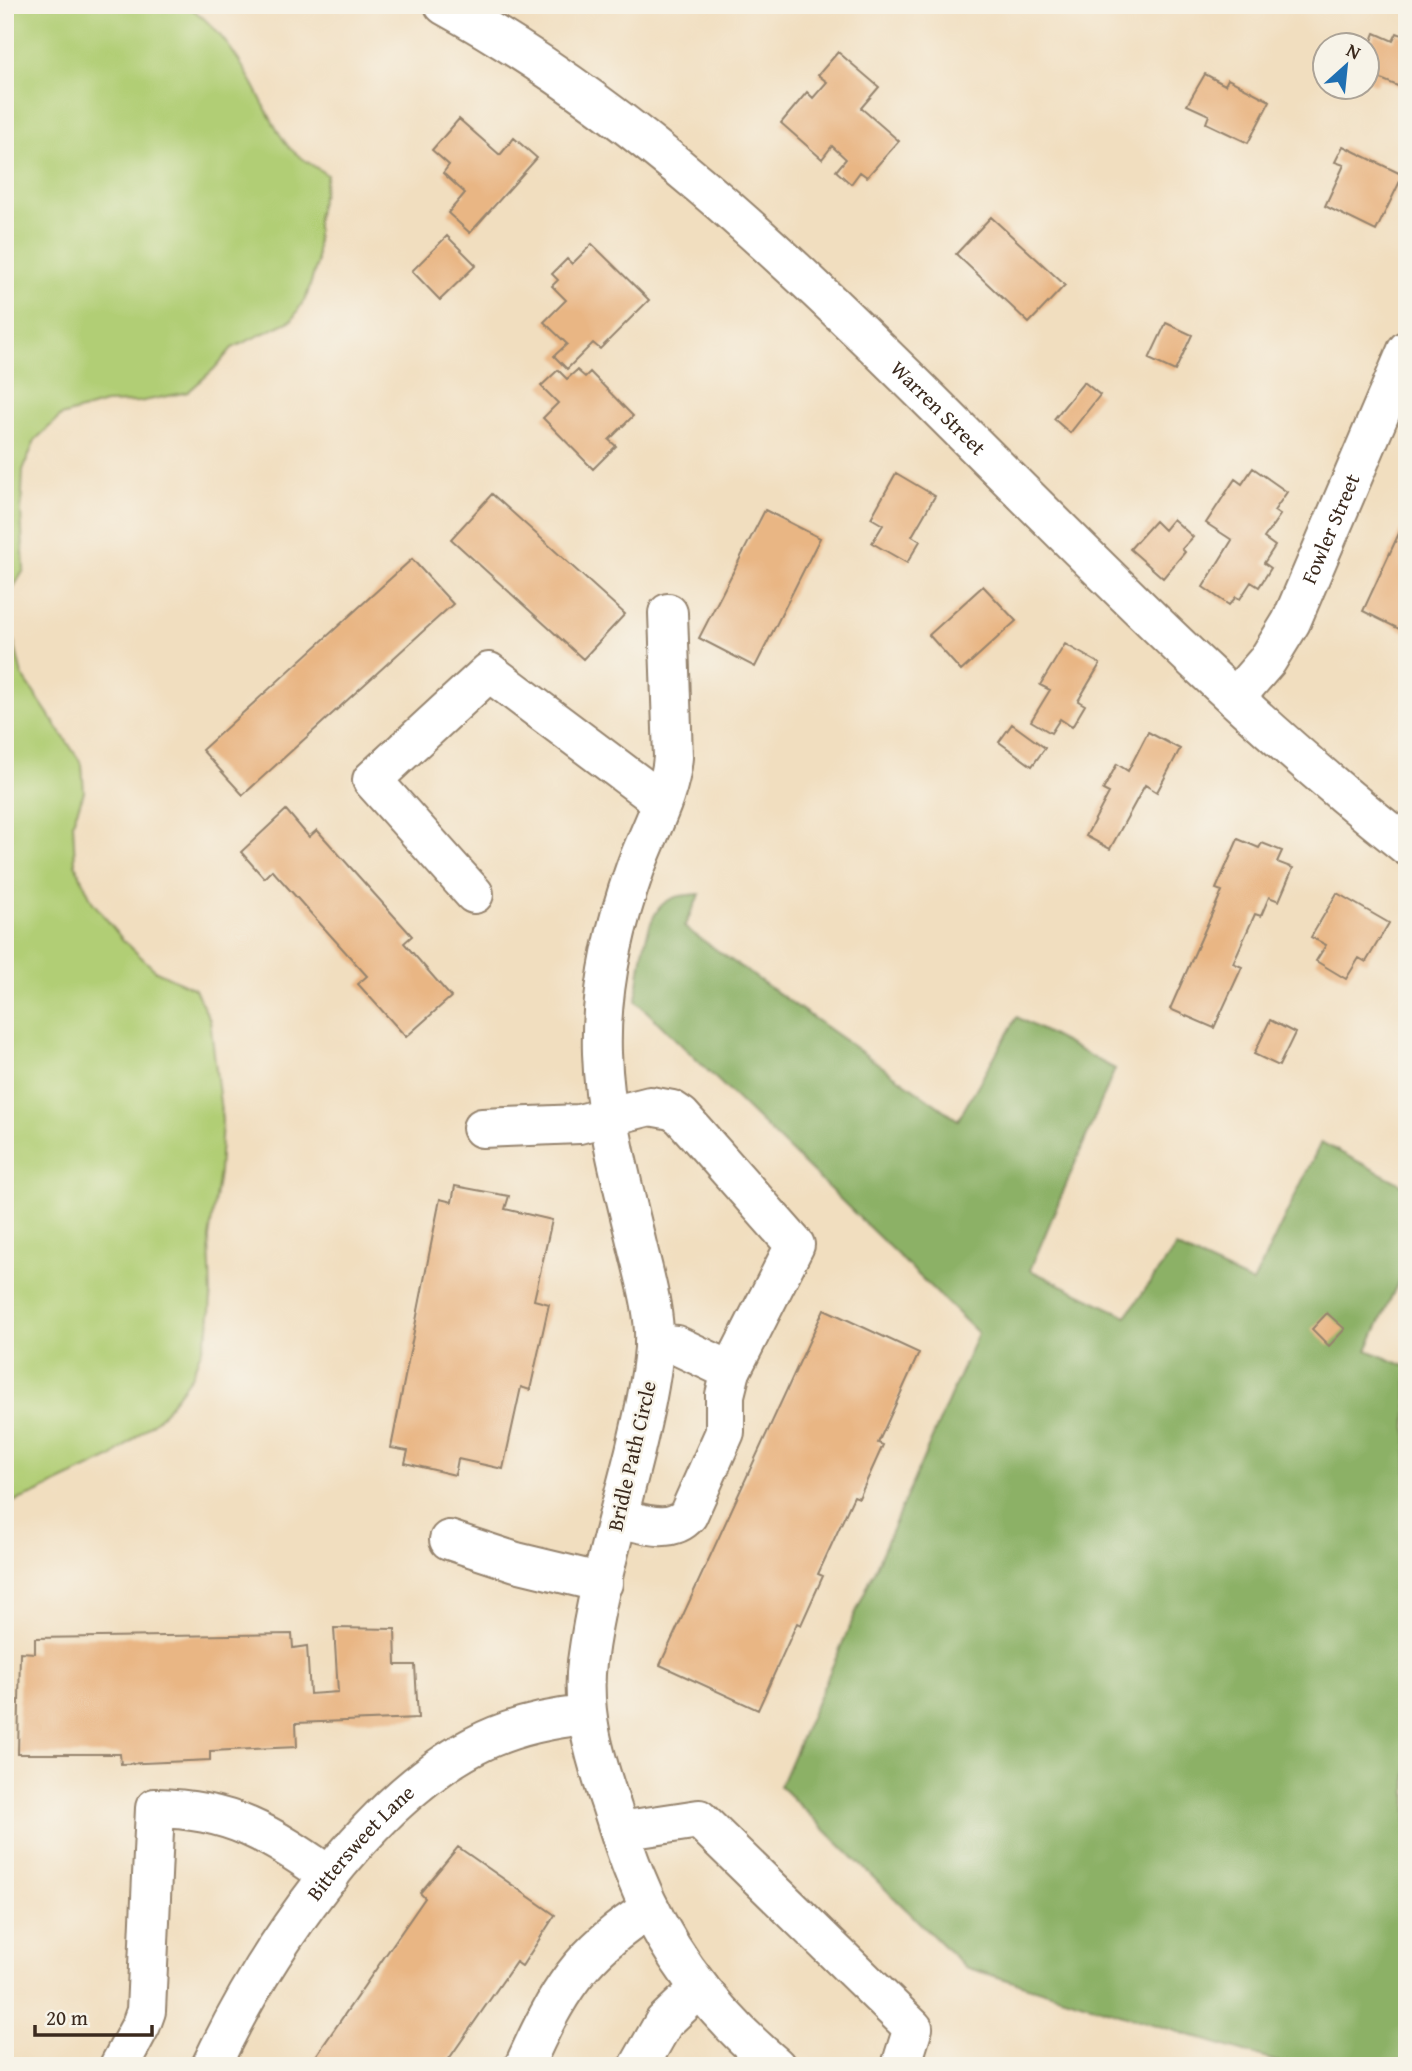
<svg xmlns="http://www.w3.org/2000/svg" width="1412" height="2071" font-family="'Gentium Book Plus',serif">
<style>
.green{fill:#b1ce75;stroke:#767c4a;stroke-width:2}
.forest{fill:#8cb166;stroke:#646e42;stroke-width:2}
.building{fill:#e9b684}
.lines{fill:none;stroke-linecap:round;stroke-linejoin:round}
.minor-casing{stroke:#96846e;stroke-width:42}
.major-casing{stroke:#96846e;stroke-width:42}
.minor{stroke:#fff;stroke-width:38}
.major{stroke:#fff;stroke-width:38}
.labels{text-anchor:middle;stroke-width:5;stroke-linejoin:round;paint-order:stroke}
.street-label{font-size:21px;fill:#3b2a1e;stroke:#f7f3e8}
</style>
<rect width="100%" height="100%" fill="#f7f3e8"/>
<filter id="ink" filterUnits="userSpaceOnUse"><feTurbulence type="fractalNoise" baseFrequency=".0143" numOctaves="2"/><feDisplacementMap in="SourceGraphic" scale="14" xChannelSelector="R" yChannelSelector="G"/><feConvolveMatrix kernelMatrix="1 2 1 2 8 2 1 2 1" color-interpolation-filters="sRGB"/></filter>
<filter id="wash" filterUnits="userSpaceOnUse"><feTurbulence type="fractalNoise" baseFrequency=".00686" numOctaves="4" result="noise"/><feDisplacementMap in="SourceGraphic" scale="28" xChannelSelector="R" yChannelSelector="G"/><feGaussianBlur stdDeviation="1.57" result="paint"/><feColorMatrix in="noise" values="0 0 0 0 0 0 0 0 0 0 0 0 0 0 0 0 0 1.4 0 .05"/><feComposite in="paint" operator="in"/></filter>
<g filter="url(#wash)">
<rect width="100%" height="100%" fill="#f1debf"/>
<!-- green -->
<path class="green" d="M5 5H186C215 23 236 54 253 84 264 104 273 127 288 146 297 157 315 166 327 175L317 218V263L307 295 292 320 232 348 214 369 188 392 139 402 105 403 61 416 35 440 23 470 21 512 24 570 10 593 11 630 22 675 82 764 84 792 73 822 75 864 92 901 123 940 156 971 195 989 210 1020 222 1120 219 1172 209 1238 211 1296 209 1329 192 1375 162 1415 112 1457 34 1494 5 1505Z"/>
<!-- forest -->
<path class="forest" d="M700 894 684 927 958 1120 1017 1017 1115 1069 1030 1270 1126 1316 1176 1247 1253 1283 1321 1142 1407 1187V1263L1367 1350 1407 1367V2066H1291L965 1967 780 1786 978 1333 636 1001C639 977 644 920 663 904 674 895 686 895 700 894Z"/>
<g id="blocks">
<!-- building -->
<path class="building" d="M1375 33 1393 41 1397 33 1407 37V90L1379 78 1377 85 1366 80V44L1370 46Z
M838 52 879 87 861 108 899 141 867 177 860 172 851 184 836 171 846 159 832 146 822 159 781 123 807 92 813 98 827 82 818 75Z
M1205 74 1225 85 1228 79 1270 101 1248 143 1206 123 1209 115 1187 105Z
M459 119 500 155 514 138 537 158 470 233 448 213 465 193 443 173 449 165 432 150Z
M1343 146 1403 175 1376 231 1325 206 1344 165 1335 162Z
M991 217 1065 285 1029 323 956 254Z
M447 236 476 265 440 300 412 271Z
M592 244 649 300 600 349 593 343 567 369 554 356 567 344 544 322 566 300 552 286 558 280 552 274 567 259 572 264Z
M1166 323 1192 335 1175 371 1149 359Z
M558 370 567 379 577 370 585 377 590 372 633 416 609 440 616 446 593 469 543 418 558 403 541 386Z
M1084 382 1100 395 1070 433 1054 419Z
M1253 468 1287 492 1274 511 1280 515 1264 538 1275 546 1264 563 1271 568 1259 587 1251 582 1240 599 1236 597 1229 605 1203 587 1232 540 1206 523 1235 479 1242 484Z
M896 473 935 496 912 536 920 541 907 563 872 543 883 525 871 518Z
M492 494 625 614 583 659 451 539Z
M765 510 820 538 755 667 699 638Z
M1407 516V633L1363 611Z
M1173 519 1193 537 1182 549 1185 552 1163 578 1130 549 1155 521 1164 530Z
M412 559 453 604 243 795 202 750Z
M983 586 1016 621 961 671 929 635Z
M1065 644 1100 664 1078 701 1085 705 1072 727 1060 719 1051 733 1031 721 1050 690 1040 685Z
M1012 724 1045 748 1032 766 999 742Z
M1148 732 1180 749 1157 792 1145 785 1110 849 1086 836 1109 793 1103 790 1117 764 1128 771Z
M286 810 309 837 317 830 412 936 404 943 451 997 406 1037 358 984 367 976 272 870 264 878 241 852Z
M1238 839 1259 848 1262 843 1282 851 1277 862 1293 868 1279 901 1269 897 1261 916 1255 914 1233 963 1242 967 1214 1028 1170 1009 1222 891 1216 889Z
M1337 893 1389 923 1366 962 1359 958 1346 979 1316 961 1326 945 1311 937Z
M1270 1020 1295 1033 1279 1066 1254 1054Z
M455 1186 509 1196 505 1209 552 1220 534 1300 549 1304 530 1390 521 1387 503 1469 458 1459 455 1475 405 1463 408 1451 391 1448 440 1199 452 1202Z
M824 1309 919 1353 878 1443 883 1445 859 1498 854 1496 818 1574 823 1576 801 1625 797 1623 758 1710 660 1665Z
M1327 1313 1345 1329 1329 1346 1312 1329Z
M334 1628 395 1629 396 1665H415L418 1718 296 1723 297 1747 210 1751V1760L121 1764 120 1754H18L20 1652 35 1653V1638L292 1634 293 1648 307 1646 310 1694 338 1692Z
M458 1847 555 1915 522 1966 516 1962 444 2066H309L425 1898 420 1893Z"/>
</g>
</g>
<g filter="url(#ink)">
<use href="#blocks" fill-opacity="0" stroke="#96846e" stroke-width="2"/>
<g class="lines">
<defs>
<g id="minor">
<path d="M668 613 673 757C670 797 648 832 635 869 614 928 600 990 602 1053 604 1118 622 1182 637 1245 645 1278 656 1314 654 1348 651 1383 643 1417 635 1451 618 1520 596 1591 587 1662 581 1712 595 1758 611 1805 619 1829 626 1854 636 1877 665 1951 715 2015 776 2066"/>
<path id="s1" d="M1235 698 1267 661 1291 622 1407 350"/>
<path d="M474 894 372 780 489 672 662 802"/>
<path d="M482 1128 579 1124 650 1106 672 1110 681 1116 795 1245 731 1371 725 1395V1432L688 1515C671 1535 641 1523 619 1518"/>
<path d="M654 1343 676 1345 731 1371"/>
<path d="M449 1540 516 1562 603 1583"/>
<path d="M620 1831 699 1819 913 2028 901 2066"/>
<path d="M119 2066 141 2025 146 2011 155 1808C231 1809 270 1834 330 1876"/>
<path id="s2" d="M211 2066C263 1955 364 1804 474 1746 509 1727 547 1719 586 1715"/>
<path d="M524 2066C557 1993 580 1952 650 1909"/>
<path d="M639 2066 664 2022 700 1988"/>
</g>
<g id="major">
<path id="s3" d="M444 5C632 109 780 252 932 402 1085 554 1237 712 1407 846"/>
</g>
</defs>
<!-- minor casing -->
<use href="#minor" class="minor-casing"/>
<!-- major casing -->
<use href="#major" class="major-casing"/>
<!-- minor -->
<use href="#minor" class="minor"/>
<!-- major -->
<use href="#major" class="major"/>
</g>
</g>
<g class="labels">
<!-- street labels -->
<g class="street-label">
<text dy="7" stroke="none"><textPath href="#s3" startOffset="640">Warren Street</textPath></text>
<text dy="7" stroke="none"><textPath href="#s1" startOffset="196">Fowler Street</textPath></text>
<text transform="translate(632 1456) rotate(-77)" y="7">Bridle Path Circle</text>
<text dy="7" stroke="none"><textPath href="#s2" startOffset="270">Bittersweet Lane</textPath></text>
</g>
</g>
<!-- margin -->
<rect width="1412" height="2071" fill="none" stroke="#f7f3e8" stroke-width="28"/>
<!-- north arrow -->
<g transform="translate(1346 66) rotate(27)"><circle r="33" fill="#f7f3e8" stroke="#aca397" stroke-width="2"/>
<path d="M0-5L12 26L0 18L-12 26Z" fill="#1f6fb2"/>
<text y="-10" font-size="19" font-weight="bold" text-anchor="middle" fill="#3b2a1e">N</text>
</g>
<!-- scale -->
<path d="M35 2025v10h117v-10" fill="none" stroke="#3b2a1e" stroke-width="3.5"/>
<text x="46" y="2025" font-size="21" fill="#3b2a1e" stroke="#f7f3e8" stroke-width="5" paint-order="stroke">20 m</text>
</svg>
